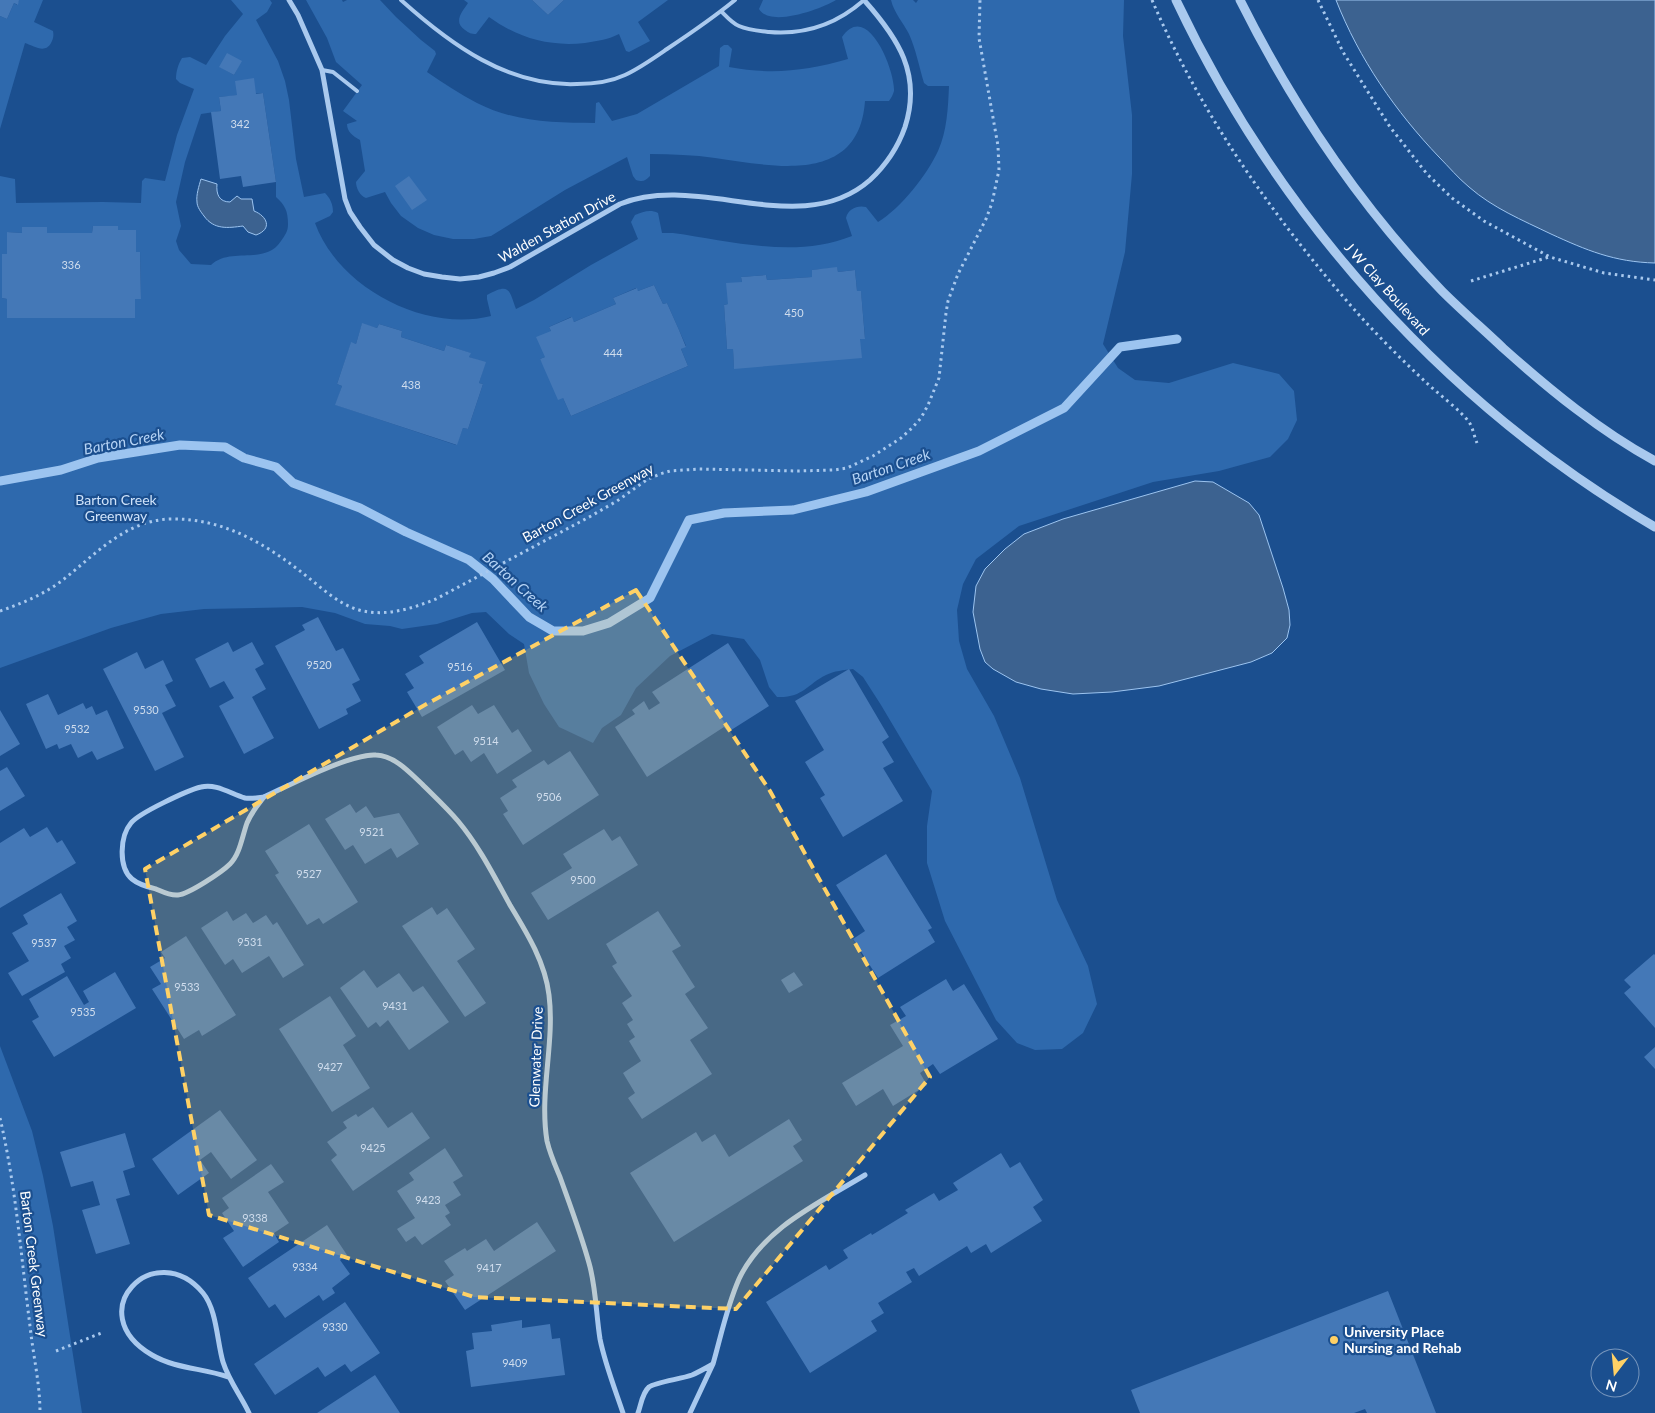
<svg xmlns="http://www.w3.org/2000/svg" width="1655" height="1413" font-family="Lato,sans-serif">
<style>
.green{fill:#2e69ad;fill-rule:evenodd}
.water{fill:#3c6290;stroke:#9cc4f0}
.lines{fill:none;stroke-linecap:round;stroke-linejoin:round}
.stream{stroke:#9cc4f0;stroke-width:9}
.building{fill:#4478b7}
.path{stroke:#a9c9ee;stroke-width:3;stroke-dasharray:2.5 4;stroke-linecap:butt}
.service{stroke:#a9c9ee;stroke-width:4}
.minor{stroke:#a9c9ee;stroke-width:5}
.tertiary{stroke:#a9c9ee;stroke-width:9}
.marked{fill:#ffd166;fill-opacity:0.2;stroke:#ffd166;stroke-width:4;stroke-dasharray:10 6;stroke-linejoin:round}
.poi-dot{fill:#ffd166;stroke:#1b4f8f;stroke-width:2}
.labels{text-anchor:middle;stroke-width:4.5;stroke-linejoin:round;paint-order:stroke}
.number-label{font-size:11px;fill:#d0dded}
.street-label{font-size:14px;fill:#fff;stroke:#1b4f8f}
.park-label{font-size:14px;fill:#cfe3fa;stroke:#1b4f8f}
.poi-label{font-size:14px;font-weight:bold;fill:#fff;stroke:#1b4f8f;text-anchor:start}
.water-label{font-size:15px;font-style:italic;fill:#b5d3f5;stroke:#1b4f8f}
</style>
<rect width="100%" height="100%" fill="#1b4f8f"/>
<!-- green -->
<path class="green" d="M19 0H43L34 22 53 31C54 36 53 39 51 43 45 54 34 46 25 43L0 129V16L7 19 14 3 17 5Z
M231 0H270L272 3 267 12 256 20 278 61 285 81 289 100 296 159 304 197 325 193C330 198 333 204 333 212L330 216 315 223C338 287 424 333 491 316L487 299V295C510 282 509 290 516 309L534 300 591 265 638 239 631 222 635 215C643 212 650 209 658 213L662 233H673C731 241 795 259 852 236L846 218C848 209 857 205 866 207L878 222C901 208 927 175 938 151 947 131 948 108 949 86H928L924 83C919 66 916 50 909 34 903 22 894 13 891 0H913L916 3 918 0H1124L1123 36 1132 115V174L1125 252 1103 344 1118 368 1135 380 1169 383 1233 363 1279 374 1294 391 1297 420 1288 439 1270 457 1219 471 1153 482 1019 526 976 559 963 584 957 610 959 641 967 669 994 716 1020 778 1057 900 1088 966 1097 1004 1083 1033 1062 1049 1035 1050 1017 1043 996 1020 945 921 927 863V826L932 791 881 705 863 677 853 669C844 670 834 671 826 675 806 685 803 698 777 697L769 687 760 660 744 639 712 634 670 656 636 688 621 715 602 728 593 743 559 727 544 704 529 673 524 644 509 634 486 612 472 613 437 624 402 629 390 626 365 624 335 613 302 607 204 609 161 614 111 628 0 668V176L15 179 16 203 103 202 141 203 142 181 145 178 165 181 177 135 194 89 180 83 176 79C176 71 178 65 182 58L190 57 206 65 225 36 243 14ZM241 61 234 75 220 67ZM263 93 276 182V197C285 205 288 211 288 224 288 232 285 235 281 241 265 266 231 246 211 265L191 264 179 250 176 241 181 226 176 202 185 162 201 114 221 111 219 97ZM93 226H118V230H135L136 252H140L141 299H135V318H7V299L2 298V254H7V232L22 233V228L47 227V233H92ZM837 268 838 272 855 270 857 291 861 292 865 338 734 368 733 349H727L724 305 728 304 742 282 741 277 766 275 767 280 812 277V270ZM654 285 663 304 667 303 686 346 681 349 688 366 571 416 563 398 540 359 545 357 551 331 549 327 571 317 574 322 616 304 613 298 636 288 638 291ZM362 324 377 328 379 324 402 331 401 337 444 351 446 345 470 353 469 357 485 363 479 383 483 384 468 429 463 428 456 445 336 405 342 386 337 384 351 343 356 344Z
M306 0H342L343 2 347 0H380L396 17 421 40 435 51 436 54 427 72C443 83 460 94 477 103 514 122 555 123 595 123L596 103 599 102 612 121 637 114 719 66 720 48 724 45H728L732 49 729 67C772 75 806 71 848 59L842 37C867 0 895 70 894 91 893 95 891 98 889 101H865C859 186 773 166 715 158 694 155 672 154 650 154V176C645 181 643 182 636 180L633 176 627 157 565 190 491 236 474 239H453L434 235 418 228 401 216 391 203 385 192 366 198C360 196 356 188 356 182L365 171 360 140C353 136 347 132 347 124L357 121 343 111 362 85 336 62 327 38Z
M464 0H532L548 15 564 0H668L638 22 650 41 629 52 626 51 619 34C607 40 597 41 585 43 549 47 518 38 489 17L476 34C471 34 469 33 465 30 453 22 462 12 468 3Z
M763 0H836C821 9 770 28 759 9Z
M0 1046 32 1131 43 1176 53 1226 82 1413H0Z"/>
<!-- water -->
<path class="water" d="M1336 0H1655V263C1614 262 1586 250 1551 234 1522 220 1493 208 1469 187 1458 178 1449 167 1439 157 1396 112 1359 59 1336 0Z
M201 179 217 184C216 194 219 202 230 202L237 196 241 199H252L254 211C267 216 273 229 256 235L248 232 243 226C228 228 214 230 204 216 201 212 197 207 197 202 196 195 199 186 201 179Z
M1195 481 1213 482 1249 503 1259 515 1283 588 1289 610 1290 625 1287 638 1272 653 1251 662 1159 686 1112 692 1073 694 1041 689 1016 682 993 669 985 662 980 649 973 612 976 586 985 569 1005 549 1024 534 1063 519Z"/>
<g class="lines">
<!-- stream -->
<path class="stream" d="M0 481 61 470 98 458 180 445 225 447 244 458 276 467 293 483 360 508 406 532 469 560 493 579 529 617 553 631H583L609 623 650 598 689 520 724 513 793 510 866 492 979 451 1064 408 1120 347 1177 339"/>
</g>
<!-- building -->
<path class="building" d="M0 0H19L18 5 14 3 7 19 0 16Z
M532 0H564L548 15Z
M227 53 242 61 234 75 219 67Z
M254 78 256 94 263 93 276 182 243 187 241 176 220 179 211 112 221 111 219 97 237 95 235 81Z
M409 176 427 200 412 210 395 186Z
M93 226H118V230H136V252H140L141 299H135V318H7V299L2 298V254H7V232L22 233V227H47V233H92Z
M837 267 838 272 855 270 857 291H861L865 339H860L862 358 734 369 733 349H727L724 305 728 304 726 283 742 282 741 277 766 275 767 280 812 277V270Z
M654 285 663 304 667 303 679 330 686 347 681 349 688 366 571 416 563 398 558 400 540 359 545 357 536 337 551 331 549 327 572 317 574 322 616 304 613 298 637 288 638 291Z
M362 323 377 328 379 324 402 331 401 337 444 351 446 345 471 353 469 357 486 362 479 383 483 384 468 429 463 428 457 445 335 405 342 386 337 384 351 342 356 344Z
M318 617 336 651 343 648 360 680 352 684 361 701 346 709 348 714 319 729 275 646 305 630 302 625Z
M477 622 505 670 422 717 407 692 414 688 405 674 424 663 419 656Z
M228 642 233 652 252 642 264 664 255 669 266 689 252 697 274 738 244 754 219 706 234 698 224 681 210 688 195 659Z
M728 643 769 706 728 732 724 727 647 777 615 727 635 714 632 710 644 701 649 710 660 703 652 692Z
M137 652 145 669 163 660 173 681 165 685 176 706 162 713 184 757 155 771 103 669Z
M849 669 889 737 882 742 894 762 883 768 903 801 843 837 820 798 825 795 805 762 824 750 795 701Z
M48 694 58 715 83 703 86 709 92 706 96 715 107 710 124 748 97 760 92 751 78 758 71 744 59 749 57 744 46 749 26 704Z
M472 705 478 714 494 705 512 733 518 729 532 751 497 774 484 753 471 762 463 750 455 755 437 727Z
M0 710 20 744 0 756Z
M570 751 599 795 523 845 503 814 508 811 500 798 517 787 512 780 544 760 548 765Z
M7 767 25 796 0 811V771Z
M350 804 356 813 366 806 374 818 399 813 419 844 397 858 391 848 365 864 353 845 345 850 325 819Z
M309 824 358 902 323 924 319 918 307 925 275 875 279 873 265 851Z
M47 827 57 843 62 840 76 863 0 908V843L24 828 30 837Z
M604 829 612 841 620 836 638 865 548 920 531 893 572 868 563 854Z
M886 854 932 928 928 930 935 942 878 978 853 939 865 931 836 885Z
M61 893 77 921 67 927 75 940 64 946 71 958 61 964 65 972 22 996 8 973 29 961 12 933 28 924 23 915Z
M432 907 437 915 447 908 475 949 457 961 486 1003 465 1017 402 926Z
M227 911 233 921 246 913 253 923 266 915 273 925 277 922 304 965 283 978 269 956 242 973 233 959 225 965 201 928Z
M658 911 681 946 672 951 695 987 685 994 708 1028 690 1040 712 1074 642 1119 628 1098 635 1093 623 1073 641 1061 629 1041 635 1037 627 1024 633 1020 622 1003 632 996 612 966 617 963 606 944Z
M186 936 236 1015 202 1036 199 1030 184 1039 152 989 161 984 150 967 165 958 161 952Z
M1654 954 1655 955V1028L1624 993 1631 987 1624 980Z
M364 970 377 988 399 973 413 992 423 986 449 1022 409 1050 388 1020 380 1027 376 1022 368 1028 340 988Z
M115 972 136 1008 54 1057 32 1021 39 1017 29 999 67 976 84 1005 89 1002 83 991Z
M794 972 803 985 789 993 781 980Z
M946 979 953 991 964 984 998 1039 940 1074 933 1064 920 1073 927 1085 893 1106 883 1089 856 1106 842 1083 903 1046 890 1025 906 1016 900 1007Z
M330 996 356 1036 343 1045 370 1088 332 1112 279 1029Z
M1655 1047V1069L1644 1057Z
M373 1107 388 1128 412 1112 430 1138 353 1191 331 1160 337 1155 327 1142 347 1128 343 1122 356 1114 358 1117Z
M220 1110 257 1160 231 1179 211 1152 200 1160 209 1173 178 1195 152 1159Z
M789 1119 802 1140 793 1146 803 1161 674 1242 630 1173 696 1132 702 1142 715 1134 729 1157Z
M125 1133 135 1167 123 1171 130 1195 116 1199 130 1244 96 1254 82 1210 100 1205 93 1181 71 1187 60 1152Z
M445 1148 463 1176 453 1182 461 1195 445 1205 450 1213 445 1216 451 1225 422 1245 415 1236 406 1242 397 1229 415 1218 397 1191 414 1180 409 1173Z
M1001 1153 1010 1168 1020 1162 1043 1200 1033 1207 1042 1221 991 1253 986 1244 971 1253 967 1246 919 1276 914 1268 906 1272 912 1282 878 1303 884 1313 871 1321 877 1331 810 1373 766 1302 826 1265 829 1270 848 1258 843 1250 871 1233 872 1235 908 1213 905 1210 934 1193 939 1201 958 1190 953 1183Z
M271 1164 284 1182 268 1192 289 1223 274 1233 279 1242 243 1267 223 1238 234 1231 222 1213 229 1208 222 1198Z
M537 1222 556 1251 465 1310 445 1281 454 1275 444 1261 465 1248 467 1251 486 1239 494 1251Z
M327 1225 347 1255 340 1260 350 1274 332 1288 335 1293 323 1301 319 1295 285 1318 275 1304 269 1308 248 1278Z
M1388 1291 1436 1413H1367L1365 1409 1354 1413H1140L1131 1390Z
M345 1302 380 1353 351 1372 345 1364 325 1377 318 1367 275 1395 254 1364Z
M522 1320V1328L550 1324 552 1339 560 1338 565 1375 471 1387 466 1351 474 1349 472 1333 492 1331 491 1325Z
M375 1375 400 1413H317Z"/>
<g class="lines">
<!-- path -->
<path class="path" d="M1152 0C1202 117 1276 221 1360 316 1382 340 1406 364 1430 386 1440 395 1462 412 1469 422 1473 428 1474 436 1477 443
M1318 0 1343 52 1390 127 1427 174 1452 198 1484 221 1550 257 1604 273 1655 280
M1471 281 1549 257
M0 611C23 603 45 594 64 579 97 553 126 520 171 519 223 518 266 544 305 575 322 588 338 604 359 610 385 617 411 609 436 599L591 516 617 501 648 479 660 474 670 471 699 469 798 471 834 470 847 468 873 456 901 438 912 428 921 418 928 405 939 378 946 313 948 301 958 274 986 219 992 203 999 170 998 146 979 38 980 0
M0 1118C16 1187 21 1256 30 1326 33 1355 40 1383 40 1413
M56 1351 104 1332"/>
<!-- service -->
<path class="service" d="M401 0C450 44 508 87 577 84 594 84 610 82 625 75 640 68 654 58 667 49 691 33 713 18 735 0
M721 11C726 16 732 23 739 26 748 30 759 31 769 32 805 35 837 24 864 0
M322 70 333 72 357 91"/>
<!-- minor -->
<path class="minor" d="M289 0 298 15 322 70 345 199 350 212 360 227 374 245 393 260 408 268 424 274 442 277 460 279 479 277 494 273 510 267 620 204C699 172 801 241 870 180 886 165 898 147 905 127 922 74 898 38 864 0
M264 797C257 806 251 813 247 823 242 837 240 854 230 864 222 872 189 894 178 895 171 896 163 892 156 889 148 887 139 885 132 879 118 867 120 836 131 823 139 813 188 790 201 787 216 783 231 794 245 798 251 799 257 798 264 797 288 786 351 753 376 755 395 756 409 772 422 784 434 796 447 808 458 821 479 846 494 876 510 905 527 933 545 962 549 995 555 1043 539 1092 547 1141 550 1154 555 1165 560 1177 570 1205 581 1234 589 1263 596 1287 596 1314 600 1339 605 1364 615 1389 623 1413
M713 1364C721 1336 727 1306 739 1279 763 1228 819 1203 865 1175
M228 1377C203 1368 176 1369 152 1355 79 1312 155 1236 203 1293 217 1310 217 1342 223 1362 229 1381 241 1396 249 1413
M638 1413C641 1405 642 1393 649 1387 656 1382 681 1379 692 1375 699 1372 706 1368 713 1364L690 1413"/>
<!-- tertiary -->
<path class="tertiary" d="M1176 0C1279 218 1446 405 1655 527
M1240 0C1293 106 1360 206 1442 291 1462 311 1483 329 1503 348 1550 390 1600 431 1655 461"/>
</g>
<!-- marked area -->
<path class="marked" d="M636 590 770 791 930 1077 736 1309 474 1297 209 1215 145 869 423 706Z"/>
<!-- markers -->
<circle class="poi-dot" cx="1334" cy="1340" r="5"/>
<g class="labels">
<!-- number labels -->
<g class="number-label">
<text x="240" y="128">342</text>
<text x="71" y="269">336</text>
<text x="794" y="317">450</text>
<text x="613" y="357">444</text>
<text x="411" y="389">438</text>
<text x="319" y="669">9520</text>
<text x="460" y="671">9516</text>
<text x="146" y="714">9530</text>
<text x="77" y="733">9532</text>
<text x="486" y="745">9514</text>
<text x="549" y="801">9506</text>
<text x="372" y="836">9521</text>
<text x="309" y="878">9527</text>
<text x="583" y="884">9500</text>
<text x="250" y="946">9531</text>
<text x="44" y="947">9537</text>
<text x="187" y="991">9533</text>
<text x="395" y="1010">9431</text>
<text x="83" y="1016">9535</text>
<text x="330" y="1071">9427</text>
<text x="373" y="1152">9425</text>
<text x="428" y="1204">9423</text>
<text x="255" y="1222">9338</text>
<text x="305" y="1271">9334</text>
<text x="489" y="1272">9417</text>
<text x="335" y="1331">9330</text>
<text x="515" y="1367">9409</text>
</g>
<!-- street labels -->
<g class="street-label">
<text transform="translate(557 227) rotate(-29)" y="5">Walden Station Drive</text>
<text transform="translate(1387 289) rotate(48)" y="5">J W Clay Boulevard</text>
<text transform="translate(588 503) rotate(-29)" y="5">Barton Creek Greenway</text>
<text transform="translate(536 1057) rotate(-88)" y="5">Glenwater Drive</text>
<text transform="translate(34 1264) rotate(83)" y="5">Barton Creek Greenway</text>
</g>
<!-- park labels -->
<g class="park-label">
<text x="116" y="505">Barton Creek<tspan x="116" dy="16">Greenway</tspan></text>
</g>
<!-- poi labels -->
<g class="poi-label">
<text x="1344" y="1337">University Place<tspan x="1344" dy="16">Nursing and Rehab</tspan></text>
</g>
<!-- water labels -->
<g class="water-label">
<text transform="translate(124 442) rotate(-11)" y="5">Barton Creek</text>
<text transform="translate(891 467) rotate(-19)" y="5">Barton Creek</text>
<text transform="translate(515 582) rotate(42)" y="5">Barton Creek</text>
</g>
</g>
<!-- north arrow -->
<g transform="translate(1615 1373) rotate(196)"><circle r="24" fill="#1b4f8f" stroke="#7695bc"/>
<path d="M0-4L9 19L0 12L-9 19Z" fill="#ffd166"/>
<text y="-8" font-size="14" font-weight="bold" text-anchor="middle" fill="#ffffff">N</text>
</g>
</svg>
